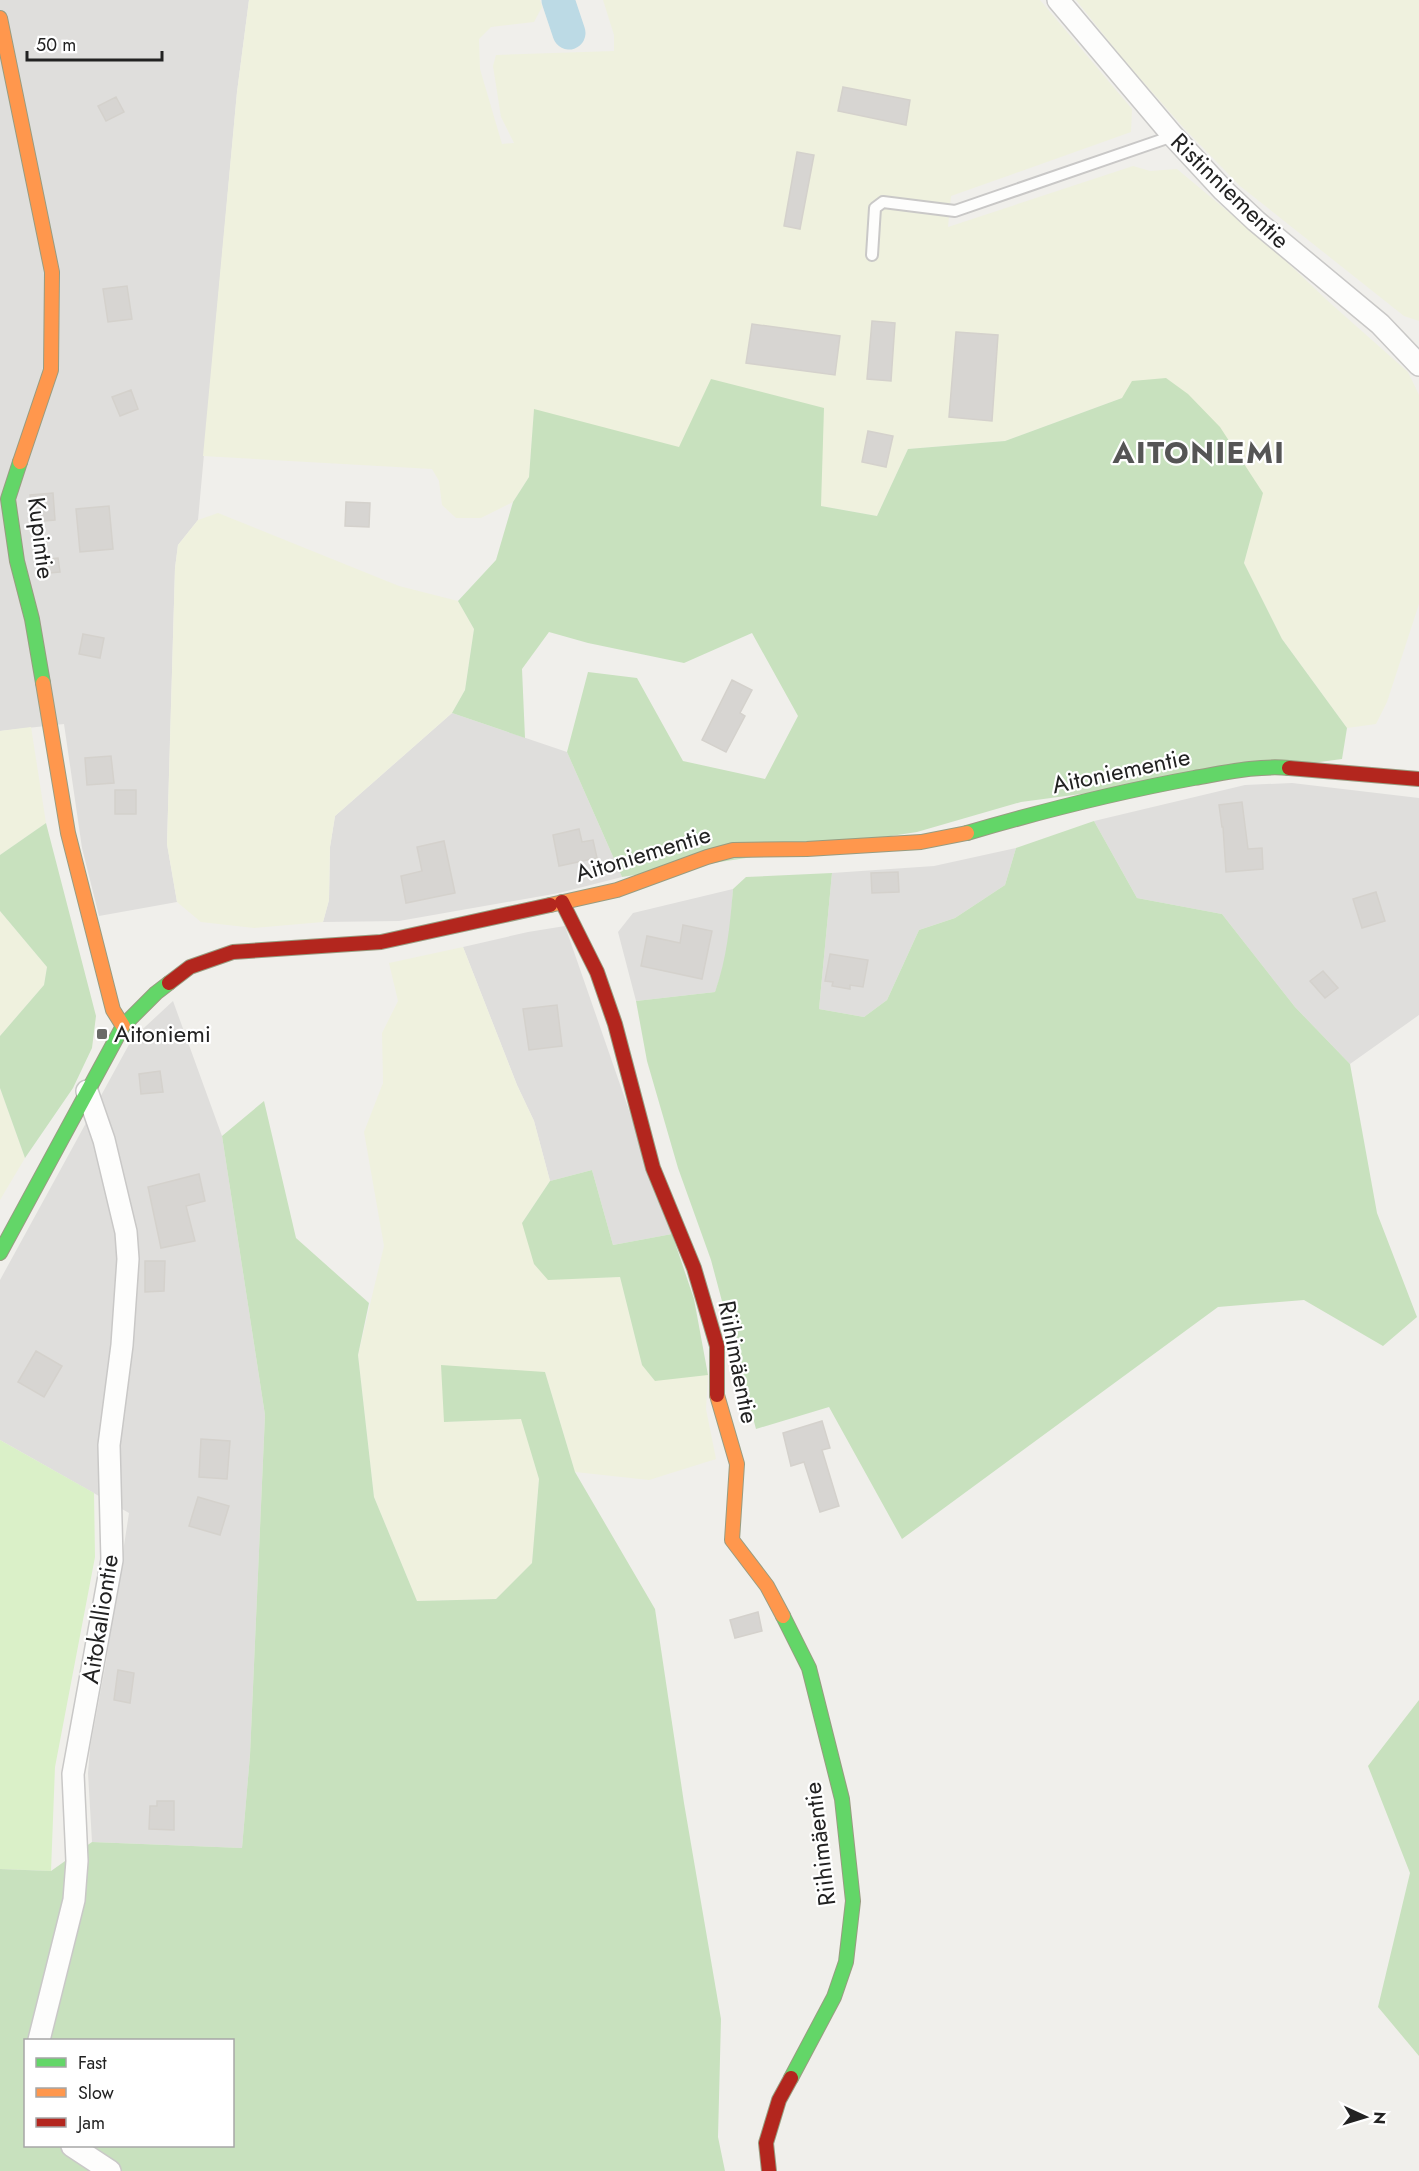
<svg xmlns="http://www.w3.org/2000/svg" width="1419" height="2171" font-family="Jost,sans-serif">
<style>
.residential{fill:#dfdedc}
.farmland{fill:#eff1de}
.grass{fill:#daf0c8}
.forest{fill:#c8e1be;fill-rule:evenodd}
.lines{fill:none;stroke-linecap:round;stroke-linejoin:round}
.river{stroke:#bcdae5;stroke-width:33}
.building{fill:#d7d5d2;stroke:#d4d1cc;stroke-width:1.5}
.lane-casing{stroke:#c9c8c7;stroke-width:14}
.street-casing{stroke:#c9c8c7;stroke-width:24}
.fast-casing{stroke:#989c81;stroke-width:16}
.slow-casing{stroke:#989c81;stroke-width:16}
.jam-casing{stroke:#989c81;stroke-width:16}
.lane{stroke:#fdfdfc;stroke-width:10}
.street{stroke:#fdfdfc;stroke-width:21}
.fast{stroke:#63d668;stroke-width:14}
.slow{stroke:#ff974d;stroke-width:14}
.jam{stroke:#b3261e;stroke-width:14}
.poi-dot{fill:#6a6a68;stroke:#fff;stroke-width:2}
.labels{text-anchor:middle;stroke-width:4.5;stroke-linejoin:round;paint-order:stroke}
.street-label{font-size:24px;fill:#222;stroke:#fff}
.poi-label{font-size:24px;fill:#222;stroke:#fff;text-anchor:start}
.district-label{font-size:30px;font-weight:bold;letter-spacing:1.5px;fill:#555;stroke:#fff}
</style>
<rect width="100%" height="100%" fill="#f0efeb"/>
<!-- residential -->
<path class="residential" d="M0 0H249L237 92 198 520 178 545 175 568 167 844 177 902 99 916 82 848 64 724 0 731Z
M452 713 567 752 622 877 559 893 399 921 323 922 329 900 330 847 335 816Z
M1292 783 1419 798V1015L1350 1064 1295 1007 1222 914 1137 898 1094 821 1245 785Z
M1016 848 1005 885 955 918 919 930 887 1000 864 1017 819 1009 832 873 934 866Z
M733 889 730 930 724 967 715 992 636 1001 618 932 633 913Z
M565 926 672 1234 613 1245 592 1170 550 1181 534 1121 517 1085 463 947 528 932Z
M173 1001 222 1136 265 1415 250 1755 242 1848 92 1842 88 1773 90 1748 106 1662 129 1513 0 1440V1280L132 1039Z"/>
<!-- farmland -->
<path class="farmland" d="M249 0H540L542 7 534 22 491 27 479 39 480 69 502 144 514 143 501 117 493 66 496 55 614 51V35L603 0H1040L1132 109 1131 132 951 196 948 227 1133 166 1150 171 1177 169 1273 249 1329 302 1408 372 1419 395V604L1387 702 1376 724 1347 728 1282 639 1244 563 1262 492 1122 398 1005 441 908 449 877 516 821 506 679 448 534 410 529 477 513 502 481 518H456L442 505 439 481 432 469 203 456 237 92Z
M1076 0H1419V321L1404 316 1240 186 1182 126 1122 58Z
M218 513 399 586 458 601 474 629 465 690 452 713 335 816 330 847 329 900 323 922 254 928 201 922 177 902 167 844 175 568 178 545 198 520Z
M31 727 46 823 0 855V731Z
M0 911 47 967 44 985 0 1036Z
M463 947 517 1085 534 1121 550 1181 522 1223 548 1279 620 1277 642 1365 708 1375 706 1409 716 1459 649 1480 575 1472 545 1372 444 1422 521 1418 539 1479 532 1563 496 1599 417 1601 374 1497 358 1355 384 1246 364 1132 383 1083 382 1033 398 1001 389 963Z
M0 1088 25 1158 0 1200Z"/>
<!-- grass -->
<path class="grass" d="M0 1440 94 1493 95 1557 55 1767 51 1871 0 1869Z"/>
<!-- forest -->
<path class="forest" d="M1166 378 1188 394 1220 427 1263 493 1244 563 1282 639 1347 728 1342 759 1021 802 917 832 622 877 567 752 588 672 637 678 683 761 765 779 798 716 752 633 684 663 588 643 549 632 522 669 525 738 452 713 465 690 474 629 458 601 496 560 513 502 529 477 534 409 679 447 711 379 824 408 821 506 877 516 908 449 1005 441 1122 398 1132 381Z
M1094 821 1137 898 1222 914 1295 1007 1350 1064 1377 1213 1417 1317 1383 1346 1304 1300 1218 1307 902 1539 829 1407 756 1429 711 1260 678 1168 647 1061 636 1001 715 992C727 958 730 925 733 889L746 877 832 873 819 1009 864 1017 887 1000 919 930 955 918 1005 885 1016 848Z
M46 823 96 1016 92 1048 73 1088 25 1158 0 1088V1036L44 985 47 967 0 911V855Z
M264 1101 296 1238 369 1303 358 1355 374 1497 417 1601 496 1599 532 1563 539 1479 521 1419 444 1422 441 1365 545 1372 575 1472 655 1609 684 1803 721 2019 718 2137 725 2171H0V1869L51 1871 92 1842 242 1848 250 1755 265 1415 222 1136ZM26 2040H232V2146H26Z
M592 1170 613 1245 672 1234 694 1299 708 1375 655 1381 642 1365 620 1277 548 1280 534 1264 522 1223 550 1181Z
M1419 1700V2056L1378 2007 1410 1873 1368 1766Z"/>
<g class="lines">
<!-- river -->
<path class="river" d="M558 0 569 33"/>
</g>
<!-- building -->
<path class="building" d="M843 87 910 100 906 125 838 111Z
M116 97 124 112 106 121 98 106Z
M797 152 814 155 800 229 784 226Z
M127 286 132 319 108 322 103 289Z
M872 321 895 323 891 381 867 379Z
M752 324 840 336 835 375 746 363Z
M956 332 998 335 992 421 949 417Z
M131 390 138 409 120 416 112 397Z
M868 431 893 436 886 467 862 462Z
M53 493 55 520 32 522 30 495Z
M346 502 370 503 369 527 345 526Z
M109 506 113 549 80 552 76 509Z
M58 558 60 572 38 574 37 560Z
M83 634 104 638 100 658 79 654Z
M732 680 752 690 740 713 745 716 726 752 702 740Z
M111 756 114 783 87 785 85 758Z
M115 790H136V814H115Z
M1242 802 1248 849 1262 848 1263 869 1226 872 1223 827H1222L1219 805Z
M579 829 582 842 593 840 597 858 559 866 553 835Z
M444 841 455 893 406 903 401 876 422 871 417 847Z
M898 872 899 892 872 893 871 873Z
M1376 892 1385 921 1362 928 1353 899Z
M683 925 712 931 702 979 641 966 647 936 680 943Z
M830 954 868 960 863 987 850 985V989L832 986 833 982 825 981Z
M1323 971 1338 988 1325 998 1310 981Z
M557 1005 562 1046 529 1050 523 1009Z
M160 1071 163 1092 141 1094 139 1074Z
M199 1174 205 1201 186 1206 195 1241 161 1248 148 1187Z
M145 1261H165L164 1291 145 1292Z
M36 1351 62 1366 44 1397 18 1382Z
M822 1421 830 1448 822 1450 839 1506 820 1512 804 1462 791 1466 783 1433Z
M201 1439 230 1441 227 1479 199 1477Z
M198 1497 229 1506 220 1535 189 1526Z
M758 1612 762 1631 735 1638 730 1620Z
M118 1670 134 1673 130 1703 114 1700Z
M157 1801H174V1830L149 1829 150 1806H157Z"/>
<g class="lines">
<defs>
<path id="lane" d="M872 255 875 208 883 202 955 211 1173 136"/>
<path id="street" d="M1058 0 1173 136 1223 190 1256 221 1380 324 1419 365
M39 2040 74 1900 77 1861 73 1774 112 1560 109 1445 122 1345 128 1259 126 1232 104 1140 87 1091
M72 2146 110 2171"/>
<path id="fast" d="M20 462 8 499 17 561 32 619 43 683
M967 833C1042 811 1117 792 1194 778 1224 773 1258 765 1289 768
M0 1253 123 1026 156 993 169 983
M783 1616 809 1668 842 1799 853 1901 846 1962 834 1997 791 2078"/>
<path id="slow" d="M0 18 52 272 51 370 20 462
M43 683 68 833 113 1010 123 1026
M550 905 617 890 707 857 733 850 807 849 921 842 967 833
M717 1395 737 1464 732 1540 767 1586 783 1616"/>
<path id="jam" d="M1289 768 1419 779
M562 902 597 972 615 1024 653 1168 694 1268 717 1346V1395
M169 983 190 967 233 952 381 942 550 905
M769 2171 766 2143 779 2100 791 2078"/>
</defs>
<!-- lane casing -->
<use href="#lane" class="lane-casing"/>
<!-- street casing -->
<use href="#street" class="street-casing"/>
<!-- fast casing -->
<use href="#fast" class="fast-casing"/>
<!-- slow casing -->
<use href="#slow" class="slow-casing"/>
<!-- jam casing -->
<use href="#jam" class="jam-casing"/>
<!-- lane -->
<use href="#lane" class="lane"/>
<!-- street -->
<use href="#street" class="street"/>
<!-- fast -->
<use href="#fast" class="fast"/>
<!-- slow -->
<use href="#slow" class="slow"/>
<!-- jam -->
<use href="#jam" class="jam"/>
</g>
<!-- markers -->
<rect class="poi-dot" x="96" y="1028" width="12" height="12" rx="3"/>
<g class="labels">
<!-- street labels -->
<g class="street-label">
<text transform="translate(1230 191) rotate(44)" y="8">Ristinniementie</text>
<text transform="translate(41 538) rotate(83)" y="8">Kupintie</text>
<text transform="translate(1121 771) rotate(-12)" y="8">Aitoniementie</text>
<text transform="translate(643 854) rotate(-17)" y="8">Aitoniementie</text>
<text transform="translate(738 1362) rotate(79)" y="8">Riihimäentie</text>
<text transform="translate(100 1619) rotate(-81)" y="8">Aitokalliontie</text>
<text transform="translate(820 1844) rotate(-97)" y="8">Riihimäentie</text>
</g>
<!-- poi labels -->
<g class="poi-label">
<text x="114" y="1042">Aitoniemi</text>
</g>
<!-- district labels -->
<g class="district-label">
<text x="1199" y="463">AITONIEMI</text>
</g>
</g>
<!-- legend -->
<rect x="24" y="2039" width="210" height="108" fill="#ffffff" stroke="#a7a7a7" stroke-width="1.5"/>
<rect x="36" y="2058" width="30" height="9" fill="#63d668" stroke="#a7a7a7" stroke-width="1.5"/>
<text x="78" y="2069" font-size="18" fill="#222222">Fast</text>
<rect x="36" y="2088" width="30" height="9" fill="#ff974d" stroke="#a7a7a7" stroke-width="1.5"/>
<text x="78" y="2099" font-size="18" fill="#222222">Slow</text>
<rect x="36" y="2118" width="30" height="9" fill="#b3261e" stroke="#a7a7a7" stroke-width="1.5"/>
<text x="78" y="2129" font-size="18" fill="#222222">Jam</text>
<!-- north arrow -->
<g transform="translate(1365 2117) rotate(94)" stroke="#ffffff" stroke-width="4.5" paint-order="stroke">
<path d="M0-4.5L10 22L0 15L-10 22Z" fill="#222222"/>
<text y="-9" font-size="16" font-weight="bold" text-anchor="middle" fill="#222222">N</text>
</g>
<!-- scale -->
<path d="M27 51v9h135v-9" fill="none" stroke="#222222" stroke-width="3"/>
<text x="36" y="51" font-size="18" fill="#222222" stroke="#ffffff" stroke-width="4.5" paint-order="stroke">50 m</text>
</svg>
